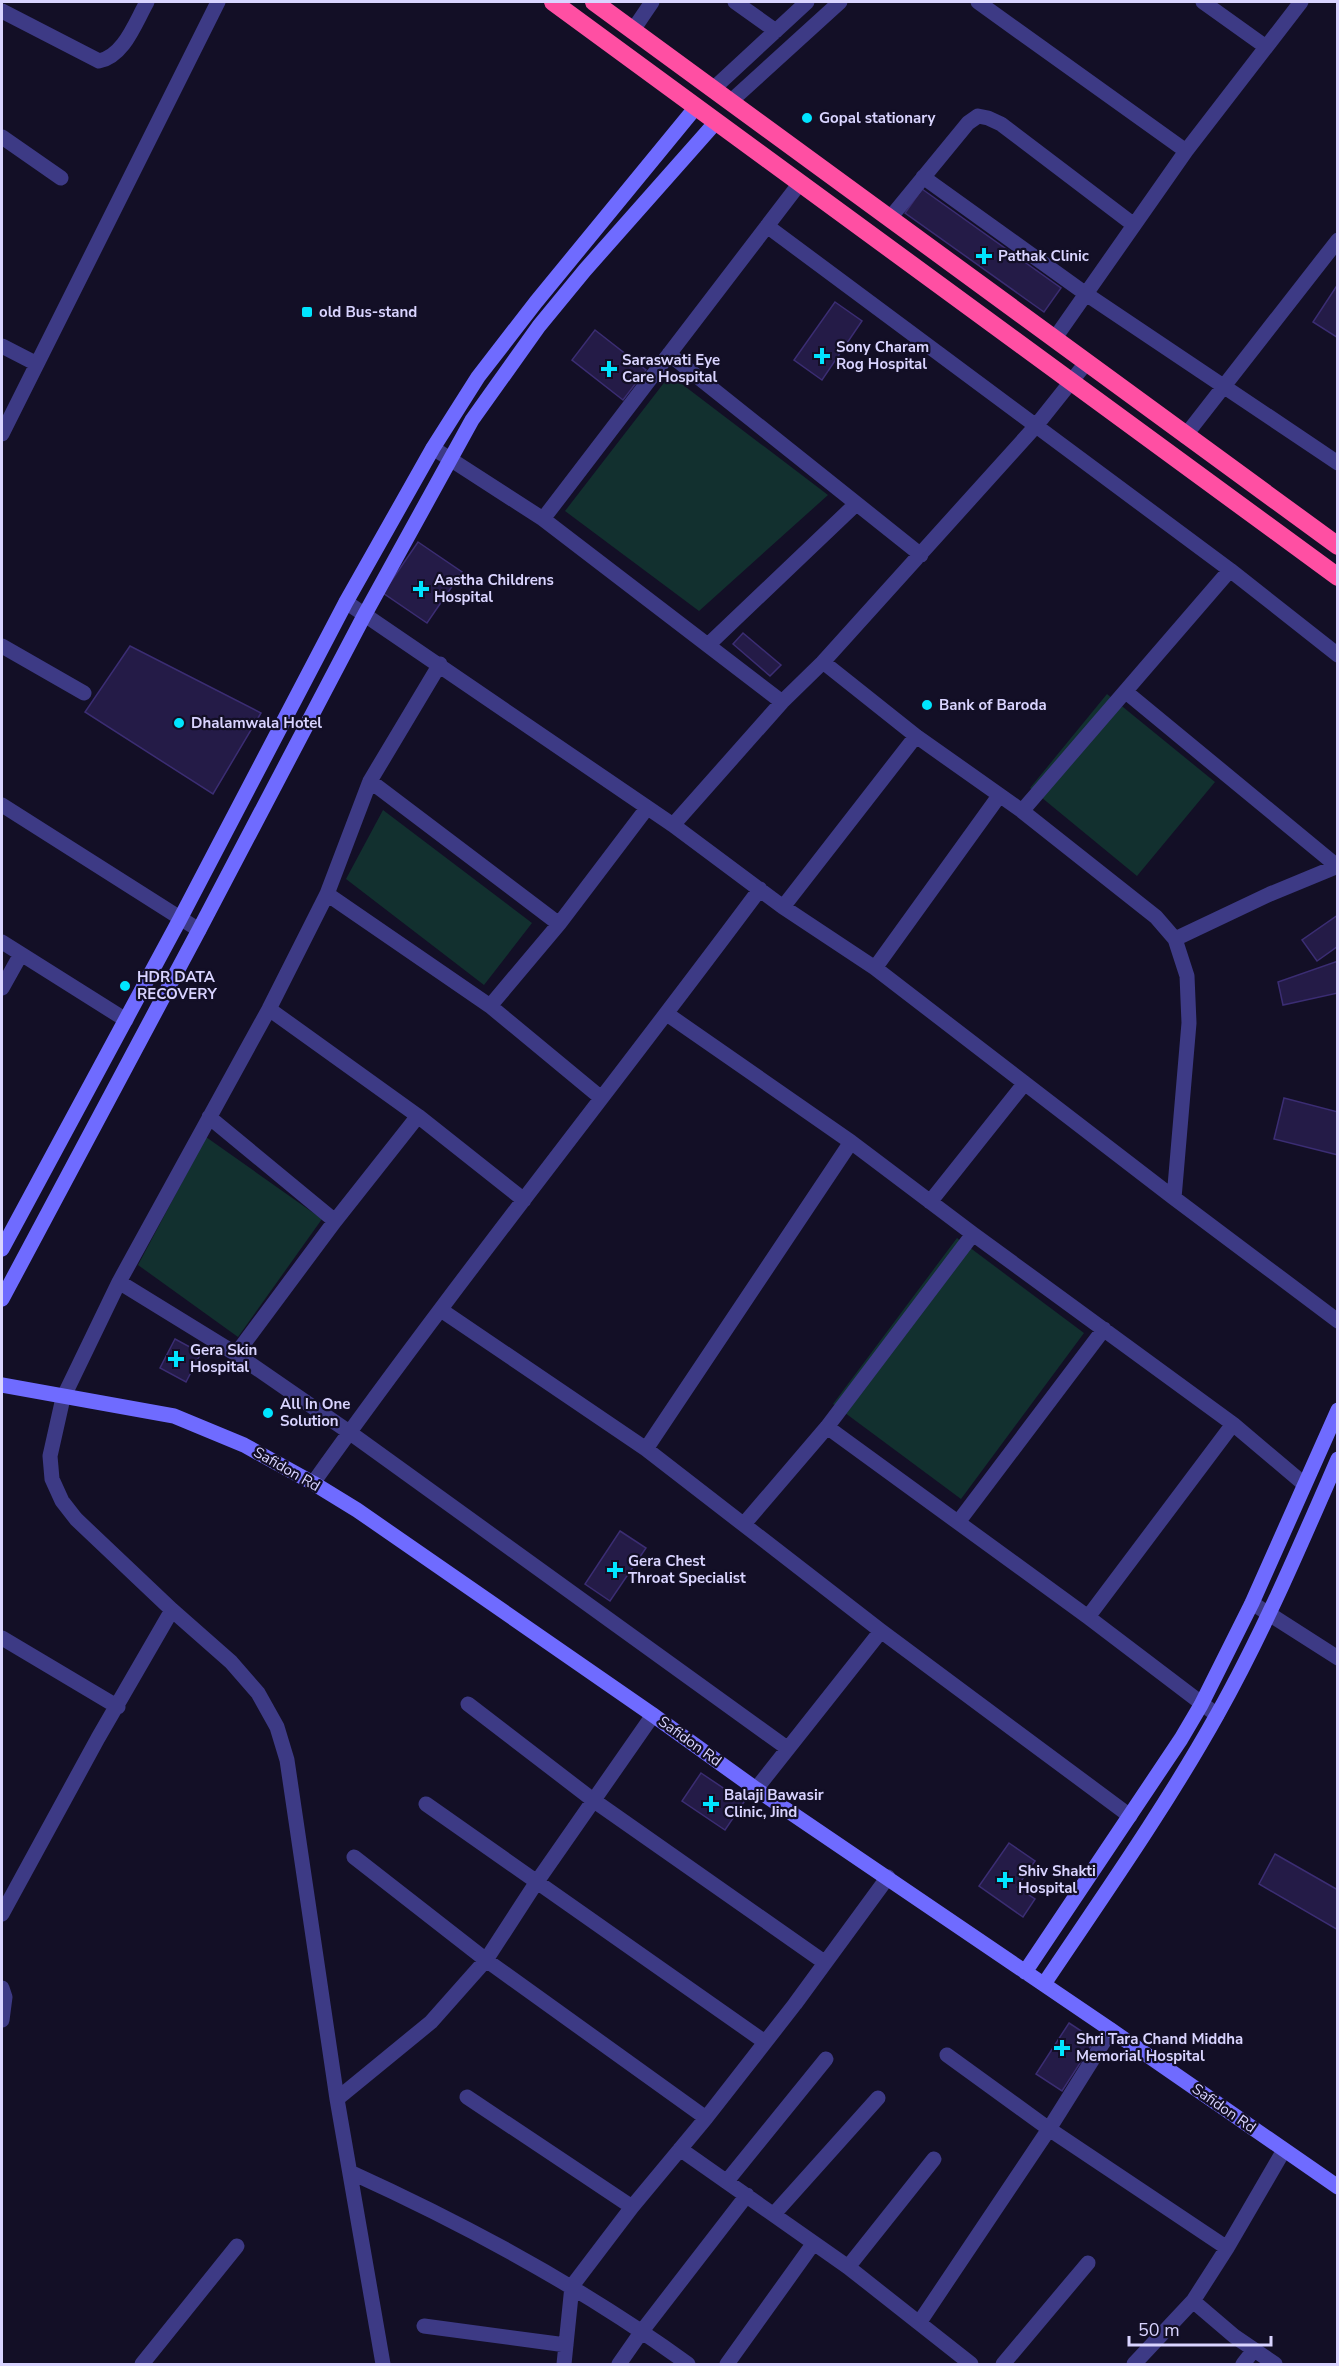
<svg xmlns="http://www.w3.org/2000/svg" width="1339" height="2366" font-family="'Nunito Sans',sans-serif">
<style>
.green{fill:#12302f}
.building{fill:#241b47;stroke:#3b2d73;stroke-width:1.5}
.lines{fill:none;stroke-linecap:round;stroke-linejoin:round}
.street{stroke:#3d3a85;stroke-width:15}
.secondary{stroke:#6f6bff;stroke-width:15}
.highway{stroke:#ff4fa3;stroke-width:18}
.poi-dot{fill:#00e5ff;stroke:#130f26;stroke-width:2}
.labels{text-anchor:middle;stroke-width:4.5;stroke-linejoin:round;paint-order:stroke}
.poi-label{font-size:15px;font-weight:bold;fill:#d9d4ff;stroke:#130f26;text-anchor:start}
.street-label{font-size:15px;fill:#d9d4ff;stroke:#130f26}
</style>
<rect width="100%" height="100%" fill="#130f26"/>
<!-- green -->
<path class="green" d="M670 375 828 495 699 611 565 511Z
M1107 694 1215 782 1137 876 1030 788Z
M383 810 532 923 484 985 346 879Z
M206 1137 322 1219 238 1337 138 1265Z
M957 1238 1084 1333 961 1499 833 1404Z"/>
<!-- building -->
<path class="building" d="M922 189 1061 288 1044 312 905 213Z
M1338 284V338L1313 322Z
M835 302 862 321 822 380 794 360Z
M595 330 646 370 623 400 572 360Z
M418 542 462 572 427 623 383 593Z
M743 633 781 665 770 676 733 644Z
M130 646 261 713 213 794 85 712Z
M1338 915V946L1317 961 1302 940Z
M1338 961V993L1283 1005 1278 982Z
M1284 1098 1338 1112V1155L1274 1139Z
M175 1339 201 1353 186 1382 160 1368Z
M620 1531 646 1548 610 1601 585 1584Z
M701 1773 744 1802 725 1830 682 1801Z
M1009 1843 1035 1861 1017 1887 1035 1899 1023 1917 979 1886Z
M1275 1854 1338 1890V1930L1259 1884Z
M1069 2023 1095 2040 1062 2091 1036 2074Z"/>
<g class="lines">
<!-- street -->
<path class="street" d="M735 2 776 31
M978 2 1186 151
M1203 2 1266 47
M2 11 99 61C124 56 135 23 147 2
M633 30 652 2
M713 89 807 2
M730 102 840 2
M2 137 61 178
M923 177 1086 294 1338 463
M890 218 968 123 978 116 988 118 1001 124 1134 225
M767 226 1230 570 1338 655
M1055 338 1186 151 1301 2
M2 346 35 363
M669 354 921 555
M2 434 218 2
M1185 436 1338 240
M433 448 543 519 782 702
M543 519 800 183
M346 602 673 825 783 907 875 968 1174 1198 1338 1321
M708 645 856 504
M2 646 84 693
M823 662 916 736 1022 811 1156 917 1175 939 1187 976 1189 1023 1174 1198
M1126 692 1337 866
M370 781 559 924
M2 805 199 930
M1022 811 1230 570
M673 825 782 702 823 662 1035 427 1086 363
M327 894 490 1006 600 1097
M783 907 916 736
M1175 939 1270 894 1338 866
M2 942 126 1020
M875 968 999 796
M2 988 21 954
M490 1006 559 924 647 808
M269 1009 418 1116 524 1200
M667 1014 851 1142 973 1234 1233 1424 1304 1484
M209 1117 335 1221
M930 1202 1024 1084
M119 1282 236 1354 349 1432 787 1748
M441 1310 646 1449 881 1631 1130 1816
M236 1354 335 1221 418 1116
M827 1427 1088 1617 1217 1715
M646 1449 851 1142
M313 1483C457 1281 612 1088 760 889
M959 1521 1104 1329
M744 1524 827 1427 973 1234
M1252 1603 1338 1658
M1088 1617 1233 1424
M2 1638 118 1707
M468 1704 593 1800 824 1962
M756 1789 881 1631
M426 1804 765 2042
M354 1857 486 1960 706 2118
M2 1914 98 1738 172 1610
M2 1988 5 1997 2 2020
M947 2055 1049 2129 1227 2248
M467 2097 632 2207
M337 2099 431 2022 486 1960 536 1883 653 1715
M680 2149 848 2267 971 2364
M350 2172C469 2226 583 2288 688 2364
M727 2181 826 2059
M774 2214 878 2098
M848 2267 934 2159
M1193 2301 1234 2336 1275 2364
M919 2323 1049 2129 1111 2030
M424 2326 566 2345
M142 2364 237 2246
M383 2364 337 2099 287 1760 277 1727 258 1693 231 1662 172 1610 76 1519 62 1501 52 1479 50 1456 63 1398 119 1282 269 1009 327 894 370 781 440 664
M564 2364 572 2286 632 2207 706 2118 795 2004 888 1877
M619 2364 642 2331 747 2195
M727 2364 813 2244
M1003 2364 1088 2263
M1134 2364 1193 2301 1227 2248 1284 2150
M1243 2364 1253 2351"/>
<!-- secondary -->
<path class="secondary" d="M2 1249 180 919 346 602 433 448 478 377 536 302 696 107
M2 1299 199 930 365 614 472 420 539 326 585 270 716 122
M2 1385 174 1416 244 1445 313 1483 357 1510 653 1715 756 1789 1111 2030 1338 2187
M1025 1972 1181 1739 1201 1705 1252 1603 1338 1410
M1044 1984C1103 1896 1165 1808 1217 1715 1263 1633 1300 1546 1338 1459"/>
<!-- highway -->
<path class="highway" d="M553 2 1338 577
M594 2 1338 546"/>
</g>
<!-- markers -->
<g class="poi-dot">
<circle cx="807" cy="118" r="6"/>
<path d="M981 247h6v6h6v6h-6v6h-6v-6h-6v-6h6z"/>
<rect x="301" y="306" width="12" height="12" rx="3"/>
<path d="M819 347h6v6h6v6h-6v6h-6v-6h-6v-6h6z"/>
<path d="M606 360h6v6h6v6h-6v6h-6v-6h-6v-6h6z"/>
<path d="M418 580h6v6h6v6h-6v6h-6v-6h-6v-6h6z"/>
<circle cx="927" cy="705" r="6"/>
<circle cx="179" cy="723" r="6"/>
<circle cx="125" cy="986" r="6"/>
<path d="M173 1350h6v6h6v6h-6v6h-6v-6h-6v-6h6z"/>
<circle cx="268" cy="1413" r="6"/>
<path d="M612 1561h6v6h6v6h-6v6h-6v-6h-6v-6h6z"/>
<path d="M708 1795h6v6h6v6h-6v6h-6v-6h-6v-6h6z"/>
<path d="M1002 1871h6v6h6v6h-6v6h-6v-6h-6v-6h6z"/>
<path d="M1059 2039h6v6h6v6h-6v6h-6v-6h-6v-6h6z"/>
</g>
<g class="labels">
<!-- poi labels -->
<g class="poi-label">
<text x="819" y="123">Gopal stationary</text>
<text x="998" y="261">Pathak Clinic</text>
<text x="319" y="317">old Bus-stand</text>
<text x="836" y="352">Sony Charam<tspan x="836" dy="17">Rog Hospital</tspan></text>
<text x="622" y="365">Saraswati Eye<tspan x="622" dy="17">Care Hospital</tspan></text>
<text x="434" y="585">Aastha Childrens<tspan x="434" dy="17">Hospital</tspan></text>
<text x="939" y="710">Bank of Baroda</text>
<text x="191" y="728">Dhalamwala Hotel</text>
<text x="137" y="982">HDR DATA<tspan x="137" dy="17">RECOVERY</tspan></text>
<text x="190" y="1355">Gera Skin<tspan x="190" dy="17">Hospital</tspan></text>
<text x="280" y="1409">All In One<tspan x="280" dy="17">Solution</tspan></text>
<text x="628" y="1566">Gera Chest<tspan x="628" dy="17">Throat Specialist</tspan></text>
<text x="724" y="1800">Balaji Bawasir<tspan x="724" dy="17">Clinic, Jind</tspan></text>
<text x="1018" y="1876">Shiv Shakti<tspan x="1018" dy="17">Hospital</tspan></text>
<text x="1076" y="2044">Shri Tara Chand Middha<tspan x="1076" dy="17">Memorial Hospital</tspan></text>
</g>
<!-- street labels -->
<g class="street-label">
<text transform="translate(287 1469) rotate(30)" y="5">Safidon Rd</text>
<text transform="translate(690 1741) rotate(36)" y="5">Safidon Rd</text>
<text transform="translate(1224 2108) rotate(35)" y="5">Safidon Rd</text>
</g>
</g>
<!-- border -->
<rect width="1339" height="2366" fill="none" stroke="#d9d4ff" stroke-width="6"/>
<!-- scale -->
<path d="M1129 2336v9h142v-9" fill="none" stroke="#d9d4ff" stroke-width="3"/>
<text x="1138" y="2336" font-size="18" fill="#d9d4ff" stroke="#130f26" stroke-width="4.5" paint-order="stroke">50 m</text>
</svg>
